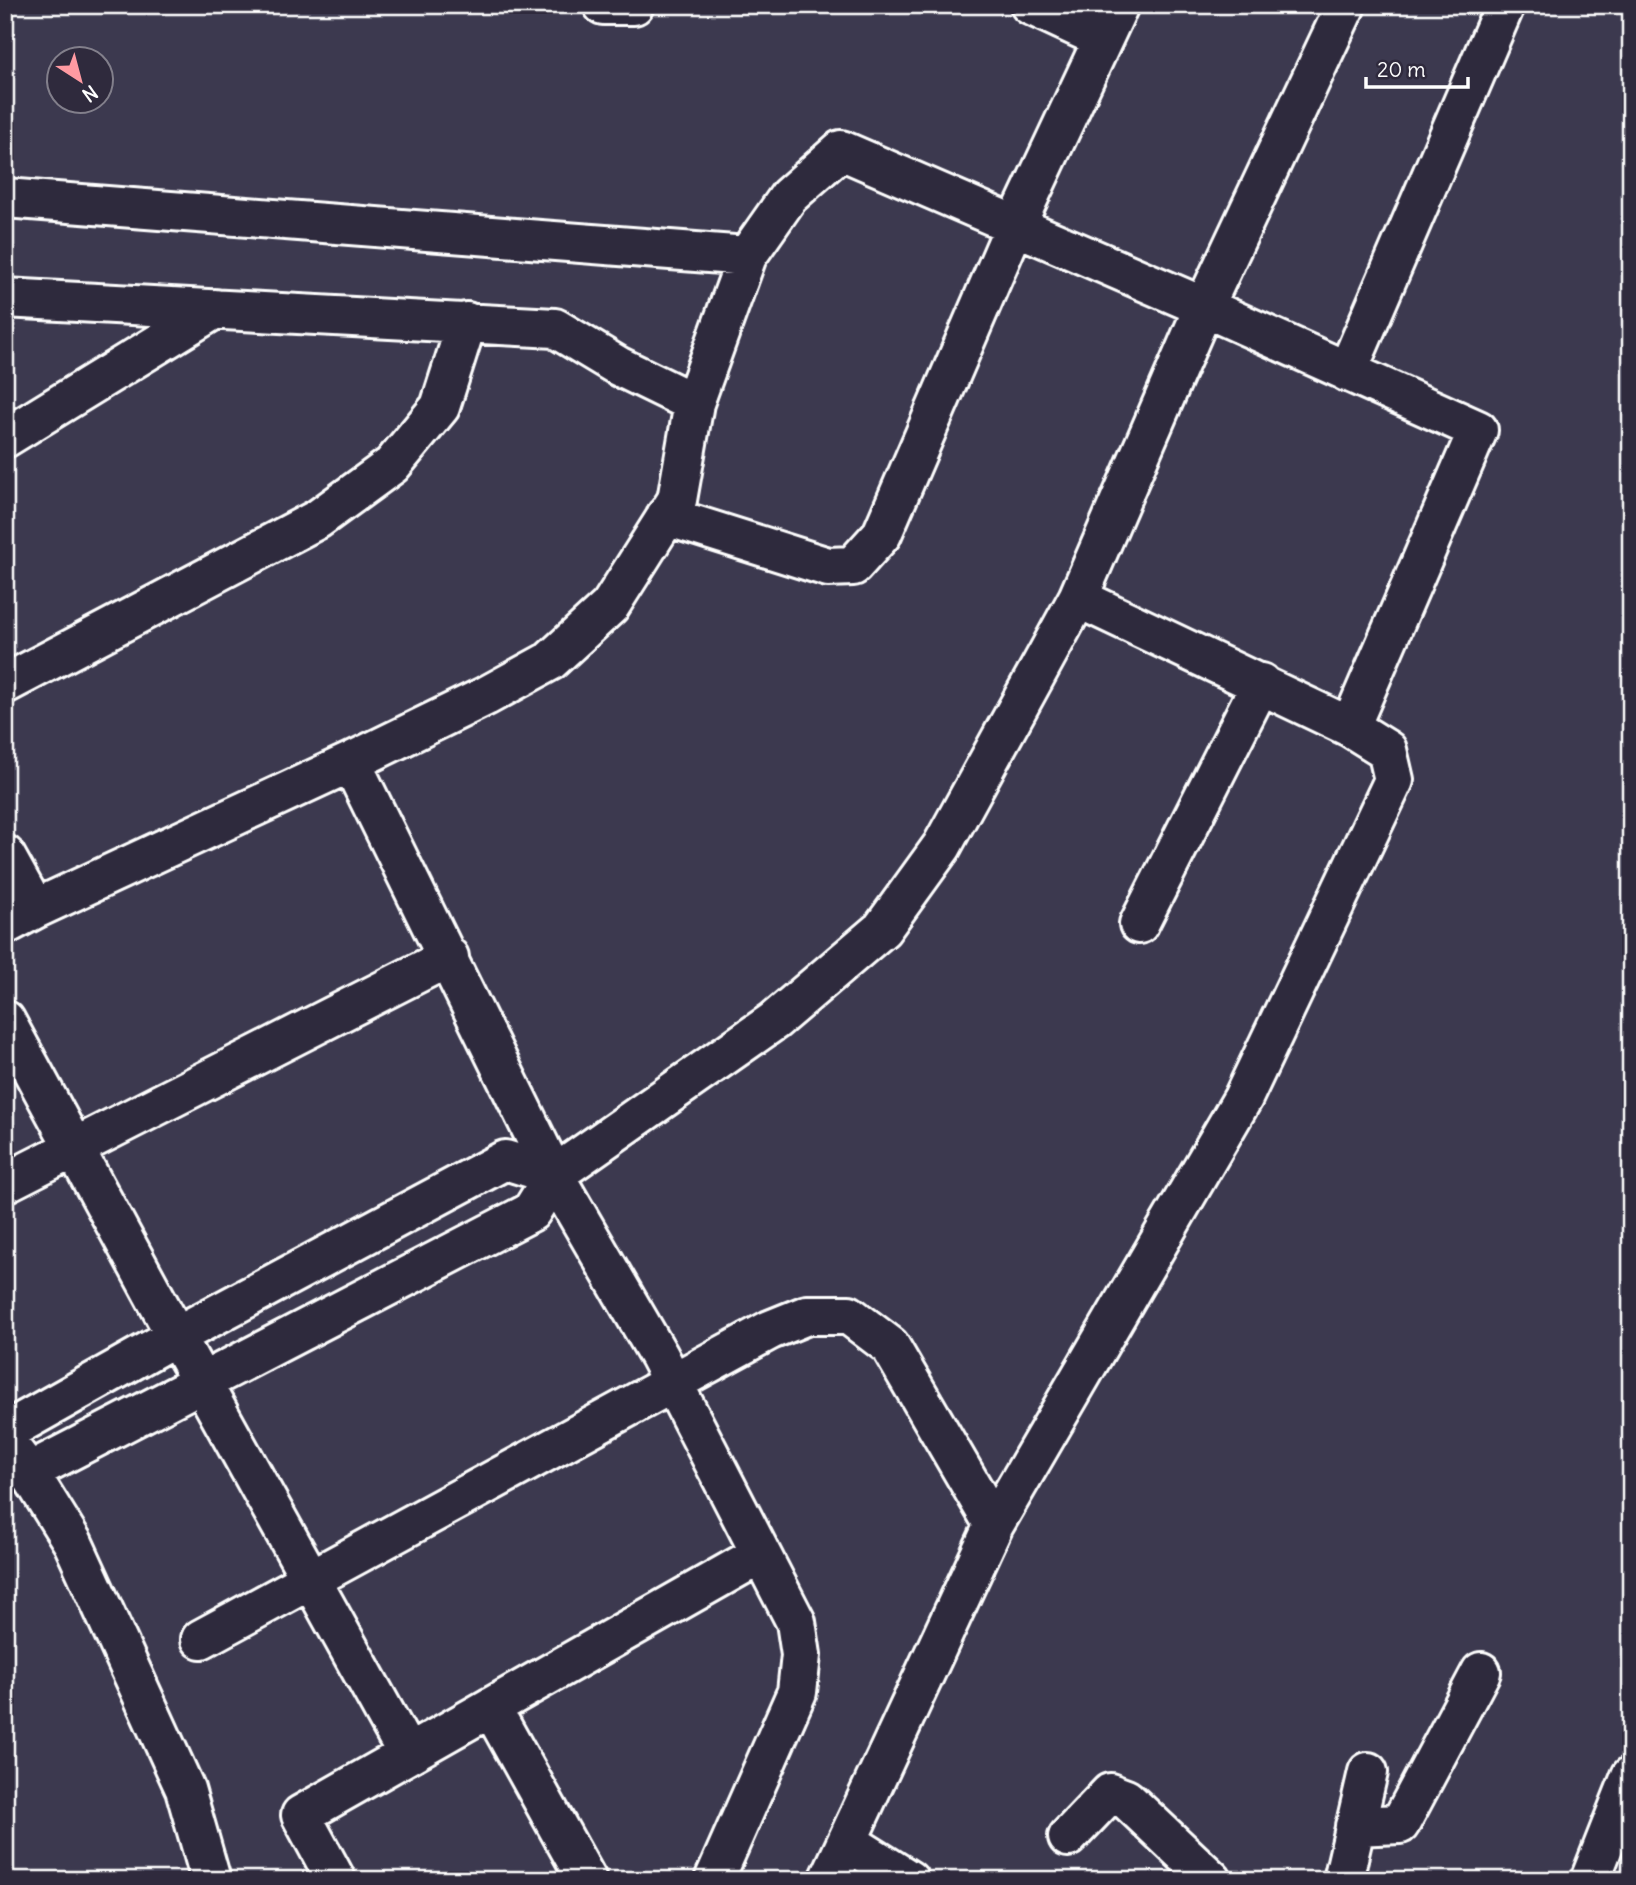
<svg xmlns="http://www.w3.org/2000/svg" width="1636" height="1885" font-family="Delius,sans-serif">
<style>
.lines{fill:none;stroke-linecap:round;stroke-linejoin:round}
.minor-casing{stroke:#fff;stroke-width:44}
.minor{stroke:#2f2a3d;stroke-width:38}
</style>
<rect width="100%" height="100%" fill="#3c394f"/>
<filter id="ink" filterUnits="userSpaceOnUse"><feTurbulence type="fractalNoise" baseFrequency=".0143" numOctaves="2"/><feDisplacementMap in="SourceGraphic" scale="14" xChannelSelector="R" yChannelSelector="G"/><feConvolveMatrix kernelMatrix="1 2 1 2 8 2 1 2 1" color-interpolation-filters="sRGB"/></filter>
<g filter="url(#ink)">
<g class="lines">
<defs>
<path id="minor" d="M603 5H634
M1030 5 1103 39
M5 198 747 256
M5 298 555 328 618 366 694 403
M1347 372 1505 5
M5 438 215 309
M666 516 828 567 853 566 882 534 1007 244 1119 5
M5 684 318 519 392 465 440 407 467 322
M351 762 554 1175 659 1356 796 1622 801 1655 797 1692 714 1880
M5 855 35 909
M1139 924 1261 683
M5 925 35 909 351 762 486 696 550 661 610 606 677 500 694 403 747 256 789 196 841 150 1204 307 1478 430 1350 727
M5 1020 176 1336 407 1753
M5 1183 449 957
M5 1432 176 1336 505 1160 554 1175
M13 1451 29 1472 73 1543 185 1789 211 1880
M29 1472 531 1212 554 1175 774 1021 882 929 942 846 1078 598 1204 307 1346 5
M201 1639 770 1330 807 1315H849L890 1346 994 1525
M491 1707 587 1880
M1355 1826 1400 1824 1481 1672
M1068 1837 1110 1793 1126 1799 1212 1880
M847 1841 909 1880
M336 1880 301 1815 761 1554
M829 1880 994 1525 1243 1098 1394 780 1387 750 1350 727 1078 598
M1343 1880 1368 1772
M1590 1880 1631 1776"/>
</defs>
<!-- minor casing -->
<use href="#minor" class="minor-casing"/>
<!-- minor -->
<use href="#minor" class="minor"/>
</g>
</g>
<!-- margin -->
<rect width="1636" height="1885" fill="none" stroke="#2f2a3d" stroke-width="28"/>
<rect x="14" y="14" width="1608" height="1857" fill="none" stroke="#fff" stroke-width="2.5" filter="url(#ink)"/>
<!-- north arrow -->
<g transform="translate(80 80) rotate(144)"><circle r="33" fill="#2f2a3d" stroke="#827f8b" stroke-width="2"/>
<path d="M0-5L12 26L0 18L-12 26Z" fill="#ff9aa2"/>
<text y="-10" font-size="19" font-weight="bold" text-anchor="middle" fill="#ffffff">N</text>
</g>
<!-- scale -->
<path d="M1366 77v10h102v-10" fill="none" stroke="#ffffff" stroke-width="3.5"/>
<text x="1377" y="77" font-size="21" fill="#ffffff" stroke="#2f2a3d" stroke-width="5" paint-order="stroke">20 m</text>
</svg>
